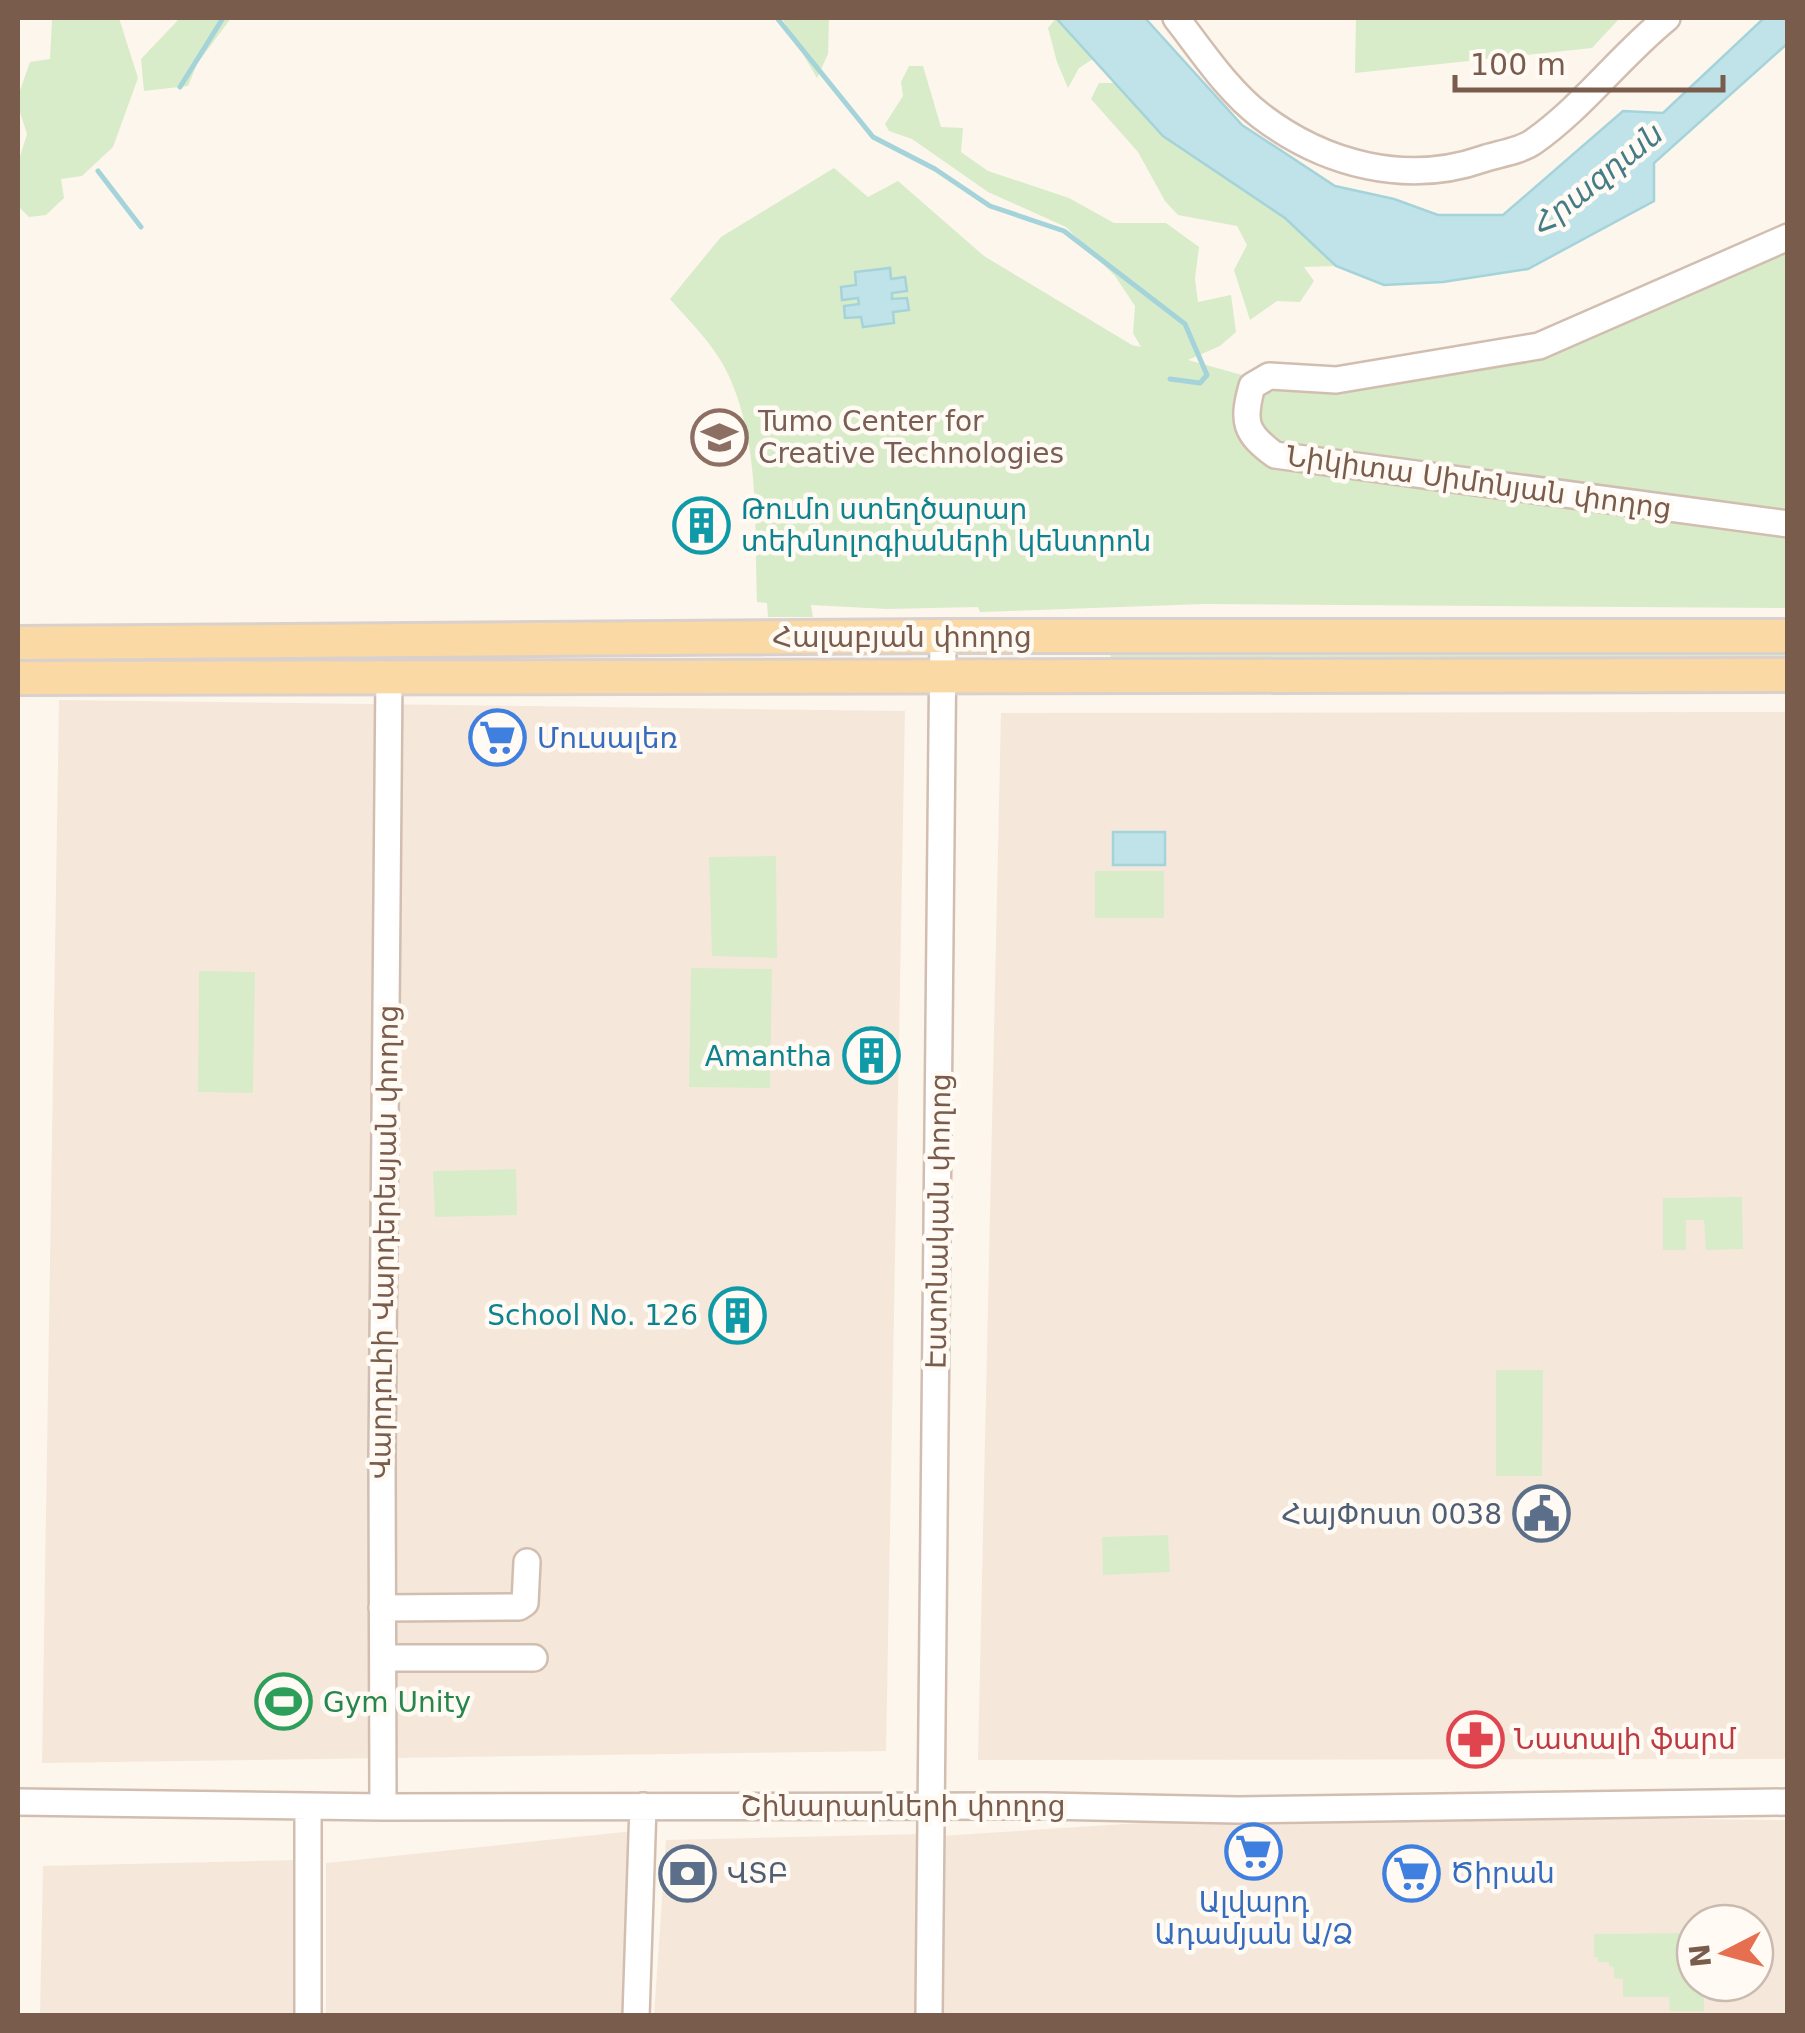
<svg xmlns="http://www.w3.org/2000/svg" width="1805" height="2033" font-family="'DejaVu Sans','Noto Sans Armenian',sans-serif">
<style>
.residential{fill:#f5e8da;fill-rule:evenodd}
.green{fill:#d8ecc9}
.water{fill:#bfe3e8;stroke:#a5d3da;stroke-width:2.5}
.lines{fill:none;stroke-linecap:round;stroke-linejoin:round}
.stream{stroke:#a5d3da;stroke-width:5}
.minor-casing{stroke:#d1beb0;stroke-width:30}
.major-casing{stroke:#dad1cd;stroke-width:38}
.minor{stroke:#fff;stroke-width:25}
.major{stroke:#fbd9a5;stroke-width:32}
.labels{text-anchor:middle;stroke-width:9;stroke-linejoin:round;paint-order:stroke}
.education-label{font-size:28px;fill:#785e54;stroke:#fffaf3;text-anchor:start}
.street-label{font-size:28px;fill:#7a5c4d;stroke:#fffaf3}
.culture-label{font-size:28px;fill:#0d838f;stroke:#fffaf3;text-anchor:end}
.shop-label{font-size:28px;fill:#366cbe;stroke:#fffaf3;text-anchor:start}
.service-label{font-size:28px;fill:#4e5e75;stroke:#fffaf3;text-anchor:end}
.leisure-label{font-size:28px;fill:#27864d;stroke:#fffaf3;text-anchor:start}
.health-label{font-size:28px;fill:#be3a42;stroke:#fffaf3;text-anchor:start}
.water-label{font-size:30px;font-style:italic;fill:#437c86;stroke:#fffaf3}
</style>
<rect width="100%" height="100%" fill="#fdf6ec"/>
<!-- residential -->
<path class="residential" d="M59 700 905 711 886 1751 42 1763Z
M1787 712V1759L978 1760 1001 713Z
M1279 1814 1787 1820V2015L938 2016 940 1836ZM1695 1923H1755V1983H1695Z
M634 1831 627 2015H326V1863Z
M921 1834 916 2015 654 2016 666 1840Z
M300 1860 301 2015 40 2016 43 1866Z"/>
<!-- green -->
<path class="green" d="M50 18H119L138 78 113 147 82 176 61 179 64 198 46 215 29 217 18 206V163L27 134 18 106V96L30 62 50 59 52 20Z
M180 18H231L197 64 188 86 144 91 141 59Z
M782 18H832L829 19 828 54 817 78Z
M1056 18 1093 59 1079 68 1068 88 1057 62 1048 28Z
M1356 18H1620L1592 48 1355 73Z
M909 66H923L941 127 963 128 961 152 988 171 1069 198 1114 223H1166L1199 247 1195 279 1198 302 1231 295 1236 332 1220 346 1188 360 1303 392 1470 373 1552 352 1753 268 1787 249V608L1204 604 980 612 978 607 887 609 811 605 813 617H768L767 603 757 602C754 527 761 442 727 372 714 345 690 322 670 299L721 237 834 168 868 197 898 181 984 256 1132 345 1141 347 1133 333 1135 306 1115 276 1066 227 988 192 912 139 889 131 885 124 903 96 901 82Z
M1099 83H1116L1163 136 1286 218 1336 266 1304 267 1314 281 1300 302 1277 301 1250 320 1234 270 1247 245 1237 226 1178 215 1165 201 1138 152 1091 99Z
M1614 648 1787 654 1788 657 1690 661 1111 658 1110 651Z
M776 856 777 958 712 956 709 857Z
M1095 871H1164V918H1095Z
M691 968 772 969 770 1088 689 1087Z
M199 971 255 972 253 1093 198 1092Z
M516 1169 517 1215 435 1217 433 1171Z
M1742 1197 1743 1249 1706 1250 1704 1220H1686V1250H1663V1198Z
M1496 1370H1543L1542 1476H1496Z
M1168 1535 1170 1572 1103 1575 1102 1537Z
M1695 1933V1983H1704V2011H1670L1669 1997H1623V1979L1614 1978V1967L1609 1966V1962H1598V1957H1594V1934Z"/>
<!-- water -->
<path class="water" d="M1056 18H1145L1242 125 1335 186 1394 199 1438 215H1503L1623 111 1663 113 1764 18H1787L1788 43 1654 163V201L1528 269 1443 282 1384 285 1336 266 1285 218 1163 136Z
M890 268 891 279 905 277 907 291 892 293V299L907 298 909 310 893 312 894 323 863 327 861 317 845 318 844 306 859 304 858 298 842 300 841 287 856 285 855 272Z
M1113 832H1165V865H1113Z"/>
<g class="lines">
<!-- stream -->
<path class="stream" d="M777 18 873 137 935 169 990 206 1064 231 1185 324 1207 375 1200 383 1170 379
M180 87 223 18
M98 171 141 227"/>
<defs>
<path id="minor" d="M1176 18C1202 51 1227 90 1261 116 1324 164 1406 186 1483 159 1498 154 1520 151 1533 142 1583 107 1620 56 1667 18
M1788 237 1539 346 1336 380 1269 376 1252 386C1242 422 1245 433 1275 455L1788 524
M382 1608 519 1607 525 1603 527 1562
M383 1658H534
M18 1802 383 1807 1046 1806 1238 1810 1788 1802
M383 1807 382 1458 389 676
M308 2016V1806
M636 2016 643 1806
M929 2016 943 636"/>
<path id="major" d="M18 643 943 636H1788
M18 678 1788 675"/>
</defs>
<!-- minor casing -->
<use href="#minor" class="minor-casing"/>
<!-- major casing -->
<use href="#major" class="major-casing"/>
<!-- minor -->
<use href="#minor" class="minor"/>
<!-- major -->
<use href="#major" class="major"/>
</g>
<!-- icons -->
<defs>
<symbol id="school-ring" viewBox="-11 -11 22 22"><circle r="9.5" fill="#fffaf3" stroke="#8d6e63" stroke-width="1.5"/><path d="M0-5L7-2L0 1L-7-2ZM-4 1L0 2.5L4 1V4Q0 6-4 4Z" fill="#8d6e63"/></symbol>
<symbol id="building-ring" viewBox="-11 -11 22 22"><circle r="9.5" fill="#fffaf3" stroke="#0f9aa8" stroke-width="1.5"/><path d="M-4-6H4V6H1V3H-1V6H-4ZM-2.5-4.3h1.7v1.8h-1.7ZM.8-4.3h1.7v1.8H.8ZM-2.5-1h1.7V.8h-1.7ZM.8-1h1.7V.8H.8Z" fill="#0f9aa8"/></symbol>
<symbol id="supermarket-ring" viewBox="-11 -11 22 22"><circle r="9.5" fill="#fffaf3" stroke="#3f7fe0" stroke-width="1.5"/><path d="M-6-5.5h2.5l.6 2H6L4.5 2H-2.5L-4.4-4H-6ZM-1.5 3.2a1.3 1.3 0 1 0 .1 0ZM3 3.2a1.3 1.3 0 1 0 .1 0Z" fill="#3f7fe0"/></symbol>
<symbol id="civic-ring" viewBox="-11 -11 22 22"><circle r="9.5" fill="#fffaf3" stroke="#5c6f8a" stroke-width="1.5"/><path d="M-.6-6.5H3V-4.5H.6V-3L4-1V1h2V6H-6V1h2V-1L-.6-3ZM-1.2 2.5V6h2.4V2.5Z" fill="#5c6f8a"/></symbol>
<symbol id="stadium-ring" viewBox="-11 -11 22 22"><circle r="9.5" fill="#fffaf3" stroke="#2e9e5b" stroke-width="1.5"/><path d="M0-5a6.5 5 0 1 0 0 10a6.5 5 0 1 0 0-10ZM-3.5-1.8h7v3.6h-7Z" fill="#2e9e5b"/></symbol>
<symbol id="pharmacy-ring" viewBox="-11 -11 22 22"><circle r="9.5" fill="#fffaf3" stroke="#e0444e" stroke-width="1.5"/><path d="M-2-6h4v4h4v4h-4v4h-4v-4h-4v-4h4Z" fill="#e0444e"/></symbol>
<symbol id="bank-ring" viewBox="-11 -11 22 22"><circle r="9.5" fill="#fffaf3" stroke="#5c6f8a" stroke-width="1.5"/><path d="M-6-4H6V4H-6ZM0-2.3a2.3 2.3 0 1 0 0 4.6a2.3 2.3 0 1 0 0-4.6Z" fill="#5c6f8a"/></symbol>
</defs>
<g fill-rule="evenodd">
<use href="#school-ring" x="688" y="406" width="63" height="63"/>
<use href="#building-ring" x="670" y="494" width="63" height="63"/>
<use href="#supermarket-ring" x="466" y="706" width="63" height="63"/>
<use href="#building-ring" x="840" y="1024" width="63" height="63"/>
<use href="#building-ring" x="706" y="1284" width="63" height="63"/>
<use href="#civic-ring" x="1510" y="1482" width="63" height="63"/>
<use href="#stadium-ring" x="252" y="1670" width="63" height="63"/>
<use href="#pharmacy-ring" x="1444" y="1708" width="63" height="63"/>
<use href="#supermarket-ring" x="1222" y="1820" width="63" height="63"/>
<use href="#bank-ring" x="656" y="1842" width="63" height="63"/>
<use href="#supermarket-ring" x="1380" y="1842" width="63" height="63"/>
</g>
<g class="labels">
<!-- education labels -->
<g class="education-label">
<text x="758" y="431">Tumo Center for<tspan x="758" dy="32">Creative Technologies</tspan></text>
</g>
<!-- street labels -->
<g class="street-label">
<text transform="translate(1479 482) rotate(8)" y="10">Նիկիտա Սիմոնյան փողոց</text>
<text x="902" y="647">Հալաբյան փողոց</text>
<text transform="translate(938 1221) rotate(-89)" y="10">Էստոնական փողոց</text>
<text transform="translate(384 1242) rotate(-89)" y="10">Վարդուհի Վարդերեսյան փողոց</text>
<text x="903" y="1816">Շինարարների փողոց</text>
</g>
<!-- culture labels -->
<g class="culture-label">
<text x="741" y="519" text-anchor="start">Թումո ստեղծարար<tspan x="741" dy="32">տեխնոլոգիաների կենտրոն</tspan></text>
<text x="832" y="1066">Amantha</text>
<text x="698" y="1325">School No. 126</text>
</g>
<!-- shop labels -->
<g class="shop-label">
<text x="537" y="748">Մուսալեռ</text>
<text x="1450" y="1883">Ծիրան</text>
<text x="1254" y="1912" text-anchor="middle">Ալվարդ<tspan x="1254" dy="32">Ադամյան Ա/Ձ</tspan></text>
</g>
<!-- service labels -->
<g class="service-label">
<text x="1502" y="1524">ՀայՓոստ 0038</text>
<text x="727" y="1883" text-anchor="start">ՎՏԲ</text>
</g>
<!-- leisure labels -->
<g class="leisure-label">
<text x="323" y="1712">Gym Unity</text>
</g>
<!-- health labels -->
<g class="health-label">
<text x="1514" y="1749">Նատալի ֆարմ</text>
</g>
<!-- water labels -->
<g class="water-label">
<text transform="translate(1598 179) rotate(-39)" y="10">Հրազդան</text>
</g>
</g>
<!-- border -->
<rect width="1805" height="2033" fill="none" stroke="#7a5c4d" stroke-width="40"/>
<!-- north arrow -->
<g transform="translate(1725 1953) rotate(264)"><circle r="48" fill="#fffaf3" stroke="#cabbb1" stroke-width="2.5"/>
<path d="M0-8L18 38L0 25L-18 38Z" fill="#e76f51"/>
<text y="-15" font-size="28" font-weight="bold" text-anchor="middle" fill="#7a5c4d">N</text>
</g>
<!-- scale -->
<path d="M1455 75v15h268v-15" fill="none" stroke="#7a5c4d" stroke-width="5"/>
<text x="1470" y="75" font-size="30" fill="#7a5c4d" stroke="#fffaf3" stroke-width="8" paint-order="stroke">100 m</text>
</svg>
